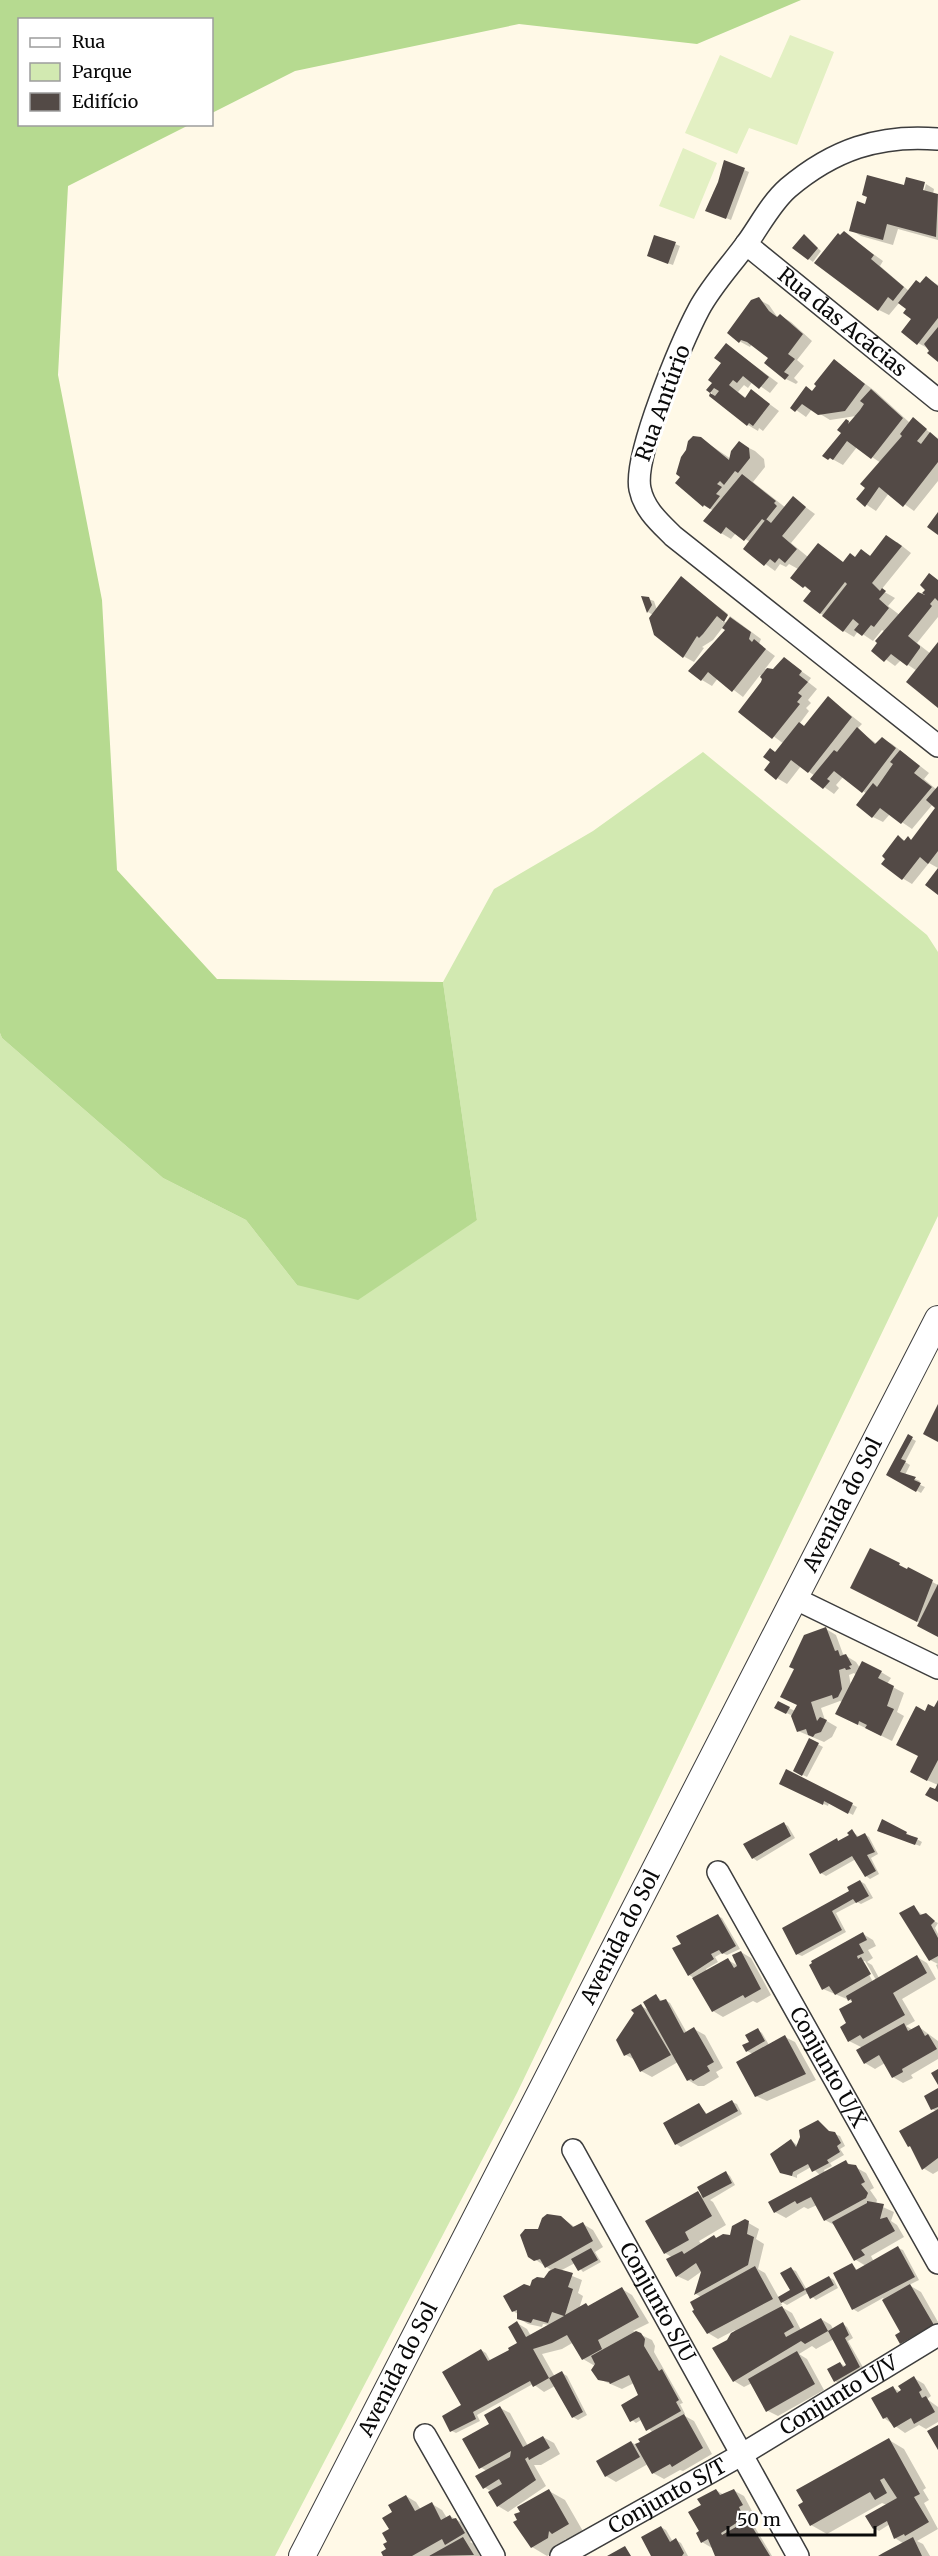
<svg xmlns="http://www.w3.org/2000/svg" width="938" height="2556" font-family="Merriweather,serif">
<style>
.green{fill:#d2e9b1}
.forest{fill:#b6da90}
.pitch{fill:#e3f0c3}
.shadow{fill:#0003;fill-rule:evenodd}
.building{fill:#534a46}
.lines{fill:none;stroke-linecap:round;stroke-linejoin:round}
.minor-casing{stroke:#3d3d3d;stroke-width:24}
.tertiary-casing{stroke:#3d3d3d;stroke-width:28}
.minor{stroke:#fff;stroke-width:21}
.tertiary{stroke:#fff;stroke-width:26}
.labels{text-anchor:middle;stroke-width:6;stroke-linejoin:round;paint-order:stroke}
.street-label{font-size:21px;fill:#0a0a0a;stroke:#fff}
</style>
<rect width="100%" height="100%" fill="#fff9e7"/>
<!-- green -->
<path class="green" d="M703 752 927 935 938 952V1216L517 2093 275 2556H0V1033L2 1038 163 1178 246 1220 297 1285 477 1220 443 982 494 889 593 831Z"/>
<!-- forest -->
<path class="forest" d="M0 0H801L697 44 519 24 295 71 212 113V20H20V124L189 125 68 186 58 375 102 600 117 870 217 979 443 982 477 1220 358 1300 297 1285 246 1220 163 1178 2 1038 0 1033Z"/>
<!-- pitch -->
<path class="pitch" d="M790 35 834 52 797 145 749 128 737 154 685 133 720 55 771 78Z
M683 148 717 163 694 219 659 206Z"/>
<!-- shadow -->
<path class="shadow" d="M725 162 749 172 731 220 707 210 714 191 716 192Z
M907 179 925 184H923L922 198 926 184 934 189 933 194 938 196V240L898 229 893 245 861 236 851 230 866 205 905 187Z
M844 233 883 261 880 266 909 291 921 285 926 278 938 285V360L931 350 918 343 908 309 899 303 889 315 879 310 841 237Z
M804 236 821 251 813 262 809 259Z
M675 244 680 246 673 265 653 258Z
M758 299 769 305 778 318 781 316 791 322 812 341 797 360 804 366 794 378 798 382 796 384 786 379 770 358 752 344 750 347 739 341Z
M727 345 778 383 770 393 753 381 748 388 744 385 738 392 746 398 752 391 779 411 763 431 759 428 758 431 748 425 711 396 712 393 708 390 714 383 723 363Z
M834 361 875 391 910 423 913 419 938 439V481L914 511 889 493 876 511 858 499 881 463 857 447 843 465 825 455 843 433 847 421 851 423 856 416 830 420 812 409 806 417 792 407 813 392Z
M703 440 731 459 739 443 755 451 764 459 765 467 753 482 786 508 793 498 815 514 791 543 808 557 844 563 856 558 862 551 871 556 897 542 911 553 881 590 895 598 888 606 901 616 931 600 938 580V617L917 643 931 654 938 645V706L917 671 901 660 895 666 873 650 885 632 882 630 873 641 858 631 854 637 844 631 820 613 812 592 792 577 798 569 789 564 786 567 780 564 775 571 745 549 750 542 736 533 731 539 721 533 714 511 703 505Z
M681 578 728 614 722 622H726L730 616 761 639 759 644 775 656 765 669 774 670 784 659 811 678 808 682 817 689 808 700 811 703 806 708 809 711 800 723 805 727 829 698 862 724 857 729 877 744 882 739 892 744 929 773 924 779 937 790 938 789V868L929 863 912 884 902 878 898 837 906 841 908 838 912 841 937 808 933 804 912 829 890 814 883 822 873 817 858 804 867 794 843 777 836 785 839 788 834 794 813 779 815 776 801 766 787 784 777 778 776 753 784 744 740 711 764 678 760 675 743 697 718 678 712 686 702 680 727 630 723 627 713 640 702 647 704 648 694 662 683 656 653 615 648 612 643 597 654 601 657 610Z
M909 1437 916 1441 905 1462 910 1465 905 1475 920 1481 918 1484 925 1487 921 1493 888 1474Z
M871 1550 903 1567 902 1569H908L938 1585V1636L920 1623 852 1587Z
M826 1629 836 1635 843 1654 856 1662 860 1668 881 1672 891 1678 887 1684 904 1693 897 1712 904 1716 892 1741 847 1719 843 1702 840 1701 821 1708 825 1720 837 1727 832 1737 824 1742 798 1731 793 1716 776 1708 779 1703 795 1711ZM854 1673 856 1675 851 1686 849 1675Z
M938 1703V1785L922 1778 920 1756 925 1713 935 1709Z
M810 1740 823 1747 807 1777 795 1771Z
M787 1771 857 1807 853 1815 829 1802 828 1806 786 1786Z
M784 1824 788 1826 795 1838 757 1861 753 1858Z
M852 1831 859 1837 864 1834 869 1837 878 1854 871 1858 879 1874 870 1879 866 1876 856 1859 826 1876 821 1873 837 1840 840 1842 851 1835Z
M884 1833H906L922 1842 920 1846Z
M860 1881 865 1884 873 1898 861 1904 857 1902 836 1913 846 1932 802 1956 797 1954 784 1929 851 1892Z
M914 1907 923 1916 938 1923 935 1928 938 1934V1970L936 1965 938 1964 930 1960Z
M718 1916 722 1918 740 1949 727 1955 722 1953 715 1957 718 1962 706 1969 707 1971 728 1960 740 1967 741 1952 751 1958 771 1995 757 2003 753 2001 723 2017 713 2011 694 1978 689 1975 683 1944Z
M863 1934 873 1940 876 1946 868 1950 873 1958 867 1962 872 1965 879 1978 917 1957 927 1963 936 1979 902 1999 915 2021 906 2026 913 2030 919 2027 938 2041V2059L911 2075 913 2078 903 2083 893 2077 885 2063 875 2069 865 2063 863 2048 849 2041V2024L854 2002 823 1989ZM862 1961H865L876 1980 873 1982Z
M656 1996 663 2002 665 2000 670 2003 687 2033 694 2029 705 2035 723 2068 716 2072 719 2077 704 2086H698L688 2080 678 2062 652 2077 641 2071 635 2060 626 2055 641 2006 650 2011Z
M758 2030 762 2033 769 2045 785 2037 795 2042 816 2080 767 2101 756 2096 753 2054 747 2051Z
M938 2090V2171L933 2174 923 2168 913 2148 909 2146 936 2111 932 2109Z
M732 2102 737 2104 742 2114 681 2147 676 2144 699 2105 708 2115Z
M818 2122 831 2133 840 2136 845 2146 840 2149 844 2155 830 2163 832 2166 824 2170 825 2173 846 2162 866 2173 874 2188 870 2190 877 2200 876 2204 894 2212 891 2221 897 2225 904 2237 871 2256 874 2262 898 2248 903 2250 919 2280 909 2285 921 2292 938 2322V2334L912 2349 901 2343 902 2333 883 2298 858 2312 853 2309 852 2264 858 2271 866 2266 856 2260 836 2226 825 2220 817 2205 808 2209 804 2207 786 2218 775 2212 770 2202 820 2175 811 2167 797 2175V2178L781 2172 792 2141 798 2146Z
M726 2173 730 2176 735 2185 710 2200 713 2202 726 2225 699 2241 702 2245 731 2236 745 2221 759 2229 756 2239 764 2244 758 2269 765 2273 779 2298 792 2291 791 2269 796 2271 807 2290 829 2277 834 2280 838 2288 816 2300 808 2293 787 2305 780 2301 782 2305 780 2306 792 2313 801 2330 821 2319 831 2325 833 2329 843 2324 847 2327 853 2338 848 2341 864 2369 839 2383 835 2381 840 2363 846 2367 848 2365 834 2339 816 2349 812 2346 799 2354 807 2359 824 2390 778 2416 768 2411 752 2383 744 2387 734 2381 728 2341 735 2330 718 2339 708 2333 701 2297 696 2294 702 2271 688 2281 677 2276 673 2258 665 2253 698 2193 704 2197Z
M561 2217 576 2228 583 2224 593 2230 603 2247 595 2252 601 2262 583 2272 575 2263 560 2271 582 2280 578 2293 583 2296 579 2309 586 2305 590 2307 622 2289 632 2295 649 2323 633 2331 652 2340 655 2346 654 2352 683 2403 680 2404 685 2414 683 2415 694 2421 712 2454 683 2471 680 2470 664 2479 653 2473 648 2464 616 2482 606 2476 631 2442 636 2445 653 2433 641 2420 636 2423 632 2420 640 2395 634 2383 622 2389 599 2379 595 2366 583 2359 574 2342 562 2349 542 2354 555 2377 562 2373 567 2376 587 2415 578 2420 573 2417 555 2386 544 2392 533 2384 477 2415 480 2421 456 2433 452 2431 481 2350 486 2353 491 2362 513 2349 519 2343 517 2323 527 2329 531 2336 550 2325 543 2324 542 2327 528 2324 518 2318V2314L513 2311 532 2288 545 2280 551 2270 530 2256 538 2232Z
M914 2378 924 2384 931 2396 927 2399 938 2407V2422L926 2429 919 2425 905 2433 884 2418 893 2388 901 2392Z
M500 2408 510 2413 528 2446 543 2437 554 2443 560 2454 541 2465H534L546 2486 508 2512 498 2506 492 2492 484 2487 487 2471 480 2467 491 2425Z
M889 2440 904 2449 926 2488 923 2490 929 2500 924 2503 938 2529 917 2541 923 2544 930 2556H881L904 2544 895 2538 890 2524 879 2531 874 2528 887 2505 882 2503 827 2534 811 2525Z
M716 2490 724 2495 733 2490 744 2496 752 2511 748 2513 753 2524 772 2556H717L712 2548 702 2542 703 2506Z
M549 2491 565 2500 584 2533 569 2542 565 2539 564 2547 547 2556 532 2547 519 2520Z
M406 2496 416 2502 421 2510 432 2504 442 2510 447 2518 450 2516 466 2525 474 2539 470 2542 474 2544 480 2556H385L388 2550 394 2513Z
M661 2527 666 2530 673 2542 676 2540 681 2543 688 2556H653Z"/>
<!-- building -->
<path class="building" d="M724 160 745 168 726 219 705 211 718 182Z
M867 175 904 185 906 177 925 182 923 190 938 194 936 237 887 224 883 240 849 231 857 201 865 204 867 197 862 195Z
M844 231 874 255 871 259 904 287 893 301 888 297 878 311 814 263 838 233 840 235Z
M804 234 818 248 808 260 792 248Z
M654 235 676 242 668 264 647 256Z
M926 276 938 286V318L917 345 901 332 911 319 903 313 906 309 898 303 916 280 920 283Z
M759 297 769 311 777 317 780 314 803 334 788 354 795 359 784 372 789 375 785 380 764 363 768 358 747 342 741 340 739 343 727 333 751 300Z
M938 327V362L927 353 929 351 924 344Z
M726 343 769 377 759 389 743 376 737 383 733 380 729 385 745 398 751 389 770 404 753 426 749 423 747 426 709 396 710 393 715 396 719 391 714 388 710 393 706 390 712 383 708 380 721 363 714 358Z
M834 359 865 384 845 411 818 415 802 404 795 412 790 408 806 386 812 391 816 386 814 384Z
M871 389 903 418 871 459 847 441 833 460 830 458 828 460 822 456 841 433 837 430 846 419 849 421 848 424 860 410 864 404 860 401Z
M913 417 927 429 917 441 921 444 930 432 938 439V462L903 507 879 487 865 507 856 499 865 488 860 484 902 436 900 434Z
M693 436 701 437 729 460 731 451 739 441 749 448 750 458 738 473 735 471 724 485 720 481 717 484 722 487 716 494 720 496 710 509 704 505 703 507 675 483 680 477 676 474 681 457 686 450 688 441Z
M742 474 776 501 774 503 777 506 765 521 762 519 744 541 726 527 721 534 703 521Z
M793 496 806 507 782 536 797 549 785 563 779 558 775 563 770 559 764 566 743 549 766 519 771 523Z
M938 512V535L927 527Z
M886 535 902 546 872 583 880 591 882 588 886 591 879 599 889 608 874 627 871 625 862 636 854 630 859 624 853 619 843 632 822 616 847 584 845 582 820 614 803 601 811 591 805 586 803 588 790 578 818 543 843 562 850 553 855 557 861 549 870 556Z
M929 573 938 580V601L935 598 930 604 932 606 908 636 920 646V648L907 666 891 654 884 662 871 651 877 643 875 641 918 592 925 595 922 593 925 590 920 585Z
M681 576 728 615 724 622 717 616 703 634 699 638 697 636 683 658 654 635 649 618Z
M641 596 649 597 652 605 647 613Z
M730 617 751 632 749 639 752 642 754 639 766 649 732 692 708 672 701 681 688 671 725 630 722 628Z
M938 642V708L906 682Z
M784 657 802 671 799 675 808 682 798 693 802 696 797 702 800 704 772 739 738 712 761 682 762 679 760 677 767 668 773 669Z
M828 696 852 717 808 773 791 760 776 780 764 770 770 762 763 757 770 748 775 752 799 722 804 726Z
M857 727 875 744 882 737 896 748 862 793 834 771 827 779 830 781 823 789 810 779 834 750 837 752Z
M900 750 920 766 914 773 932 787 901 824 880 808 872 818 856 805 873 783 877 787 893 764 890 762Z
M938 786V851L928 864 920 857 902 880 881 864 885 859 882 856 898 835 904 841 908 836 911 840 935 808 926 800Z
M938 868V895L925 885Z
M938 1404V1442L923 1434Z
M908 1434 913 1437 901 1459 906 1461 900 1472 916 1477 914 1480 921 1483 916 1492 886 1475Z
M870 1548 900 1563 899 1565 907 1569 908 1567 933 1580 917 1622 850 1588Z
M938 1584V1637L917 1626Z
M826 1627 835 1651 838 1650 840 1656 846 1654 852 1665 849 1666 851 1669 846 1670 845 1668 839 1670 842 1689 838 1697 833 1699 832 1695 811 1702 817 1721 820 1717 827 1720 821 1732 815 1734 813 1737 808 1735 806 1729 797 1732 791 1716 797 1705 780 1697 794 1669 789 1667 804 1635Z
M862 1661 882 1671 878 1678 894 1686 887 1706 894 1709 881 1736 865 1728 867 1725 859 1721 858 1725 835 1714Z
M938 1700V1760L927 1781 910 1772 918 1756 896 1745 916 1706 925 1711 928 1704 934 1707Z
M778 1701 790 1707 786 1714 774 1708Z
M809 1738 819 1743 802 1776 793 1771Z
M786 1769 853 1803 848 1814 824 1801 823 1805 779 1784Z
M938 1783V1802L925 1795 930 1787 935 1789Z
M882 1819 907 1832 906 1834 918 1838 915 1845 877 1831Z
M784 1822 791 1836 752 1859 743 1844Z
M852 1829 857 1837 865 1833 875 1852 867 1855 876 1871 865 1877 852 1856 820 1874 809 1854 837 1838 838 1841 849 1835 847 1833Z
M860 1880 869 1896 856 1903 853 1899 832 1911 842 1930 796 1955 782 1928 849 1891 847 1887Z
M914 1905 920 1915 926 1913 935 1921 931 1925 938 1938V1956L929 1961 899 1913Z
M718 1914 736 1946 722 1954 719 1950 711 1954 714 1959 688 1976 672 1948 681 1944 676 1936Z
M863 1932 867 1940 859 1944 864 1953 857 1956 858 1959 861 1957 871 1974 835 1995 829 1986 822 1990 809 1965 812 1963 811 1961Z
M741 1951 761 1989 745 1998 743 1995 712 2012 692 1978 728 1958 734 1968 737 1966 732 1955Z
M917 1955 927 1973 893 1993 905 2015 863 2039 860 2035 848 2042 840 2027 846 2023 839 2009 852 2002 851 1999 848 2001 846 1996Z
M656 1994 660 2001 666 1999 684 2033 694 2027 714 2062 707 2066 710 2071 693 2081 691 2079 687 2081 643 2002Z
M641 2004 671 2055 640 2072 630 2053 624 2056 616 2040 634 2013 631 2010Z
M904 2023 908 2031 919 2025 925 2036 928 2034 937 2049 902 2069 903 2072 892 2078 879 2055 864 2064 856 2050Z
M758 2028 765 2041 746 2052 742 2045 749 2042 745 2035Z
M785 2035 806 2074 755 2097 736 2062Z
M938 2069V2085L931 2073Z
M938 2088V2107L931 2110 924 2096Z
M732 2100 738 2111 675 2145 663 2123 699 2103 706 2114Z
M938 2109V2158L922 2170 910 2146 908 2147 899 2131Z
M818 2120 829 2131 835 2132 841 2143 837 2146 840 2152 827 2160 829 2163 812 2172 808 2164 793 2172 792 2176 780 2173 770 2154 791 2139 796 2147 800 2137 799 2130Z
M846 2160 848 2164 856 2165 865 2182 861 2184 868 2193 866 2198 824 2221 811 2197 797 2204 795 2201 774 2213 768 2202Z
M726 2171 732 2183 703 2198 697 2187Z
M698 2191 712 2216 685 2232 689 2240 664 2254 645 2221Z
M867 2201 884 2204 880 2219 887 2217 895 2231 861 2250 865 2255 854 2261 832 2222 867 2203Z
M547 2214 561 2216 573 2227 583 2222 593 2241 545 2268 540 2259 534 2261 528 2257 520 2235 525 2229H538L542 2218Z
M745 2219 749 2221 747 2234 754 2237 748 2265 694 2295 701 2272 696 2263 676 2277 666 2259 682 2251 684 2254 714 2235 716 2238 723 2234 730 2235 732 2226Z
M898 2246 915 2277 852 2310 833 2273 852 2263 856 2270Z
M591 2248 598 2260 578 2271 571 2259Z
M755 2266 773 2299 707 2334 692 2311 694 2310 690 2302Z
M791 2267 805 2290 781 2303 778 2297 790 2290 780 2273Z
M555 2268 573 2273 568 2287 573 2289 565 2315 586 2303 588 2306 622 2287 639 2317 598 2340 602 2349 582 2360 567 2335 552 2343 533 2349 549 2378 533 2387 530 2381 473 2412 476 2419 450 2432 442 2416 461 2405 442 2372 481 2349 488 2361 509 2350 508 2348 517 2343 508 2327 517 2321 526 2337 564 2316 552 2312 548 2323 533 2319 531 2323 517 2319V2310L512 2312 503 2296 524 2284 530 2286 532 2280 537 2277 544 2278 549 2271Z
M829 2276 834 2285 810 2299 805 2289Z
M910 2284 934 2325 900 2344 895 2335 900 2332 882 2300Z
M782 2306 794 2327 784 2333 786 2337 821 2318 828 2331 805 2344 801 2341 733 2382 712 2348 727 2340 731 2333Z
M843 2322 849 2335 845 2338 860 2367 834 2382 827 2369 840 2362 843 2367 846 2365 828 2331Z
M636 2331 641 2333 645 2339 644 2346 659 2371 662 2369 679 2400 676 2402 681 2411 646 2431 639 2417 630 2422 621 2405 638 2395 629 2375 610 2384 609 2382 598 2380 591 2370 595 2364 591 2356Z
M797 2351 815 2384 766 2412 748 2379Z
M562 2371 583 2412 572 2418 549 2378Z
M914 2376 922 2390 919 2392 922 2398 926 2396 935 2412 914 2424 911 2418 894 2428 887 2417 883 2419 871 2398 893 2386 897 2393 901 2390 898 2386Z
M500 2406 523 2447 543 2436 550 2448 529 2460 528 2457 525 2459 536 2480 497 2507 488 2492 502 2484 499 2479 483 2489 475 2476 510 2457 511 2451 479 2469 462 2439 489 2424 484 2415Z
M684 2414 703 2448 672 2467 670 2464 652 2474 635 2444 640 2442 638 2439Z
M938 2425V2450L927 2431Z
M889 2438 920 2494 914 2497 929 2522 905 2536 904 2534 894 2539 887 2521 873 2529 865 2516 897 2498 884 2478 880 2480 887 2493 875 2500 870 2492 810 2526 798 2505 803 2502 796 2490Z
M631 2441 640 2457 605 2477 596 2461Z
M549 2489 569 2524 552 2534 549 2531 548 2538 531 2548 513 2522 517 2520 514 2514 520 2512 517 2507Z
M716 2489 720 2495 734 2489 743 2505 739 2507 744 2518 721 2533 722 2535 748 2520 770 2556H715L708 2539 701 2543 696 2533 699 2531 688 2512 701 2505 697 2499Z
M406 2495 415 2511 432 2502 441 2520 450 2515 452 2519 456 2518 465 2533 445 2545 442 2539 412 2556H383L381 2552 386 2549 383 2544 387 2542 382 2533 389 2529 382 2518 392 2512 388 2505Z
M661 2526 670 2542 676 2538 684 2553 682 2556H651L641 2537Z
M463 2537 474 2555 429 2556 454 2542Z
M913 2537 922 2556H878L883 2553Z
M625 2546 631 2556H607Z"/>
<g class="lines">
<defs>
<g id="minor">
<path d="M938 139C879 134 833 150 788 188 771 203 760 225 747 243 731 265 712 285 699 309 682 341 633 456 640 489 644 509 659 522 673 536L938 746"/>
<path id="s1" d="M746 244 938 400"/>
<path d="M796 1599 938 1668"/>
<path id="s2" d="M718 1872 938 2263"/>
<path id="s3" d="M573 2150 798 2556"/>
<path d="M425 2435 494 2556"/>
<path id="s4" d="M561 2556 741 2455 938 2335"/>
</g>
<g id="tertiary">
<path id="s5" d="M302 2556 938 1319"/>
</g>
</defs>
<!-- minor casing -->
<use href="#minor" class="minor-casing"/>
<!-- tertiary casing -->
<use href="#tertiary" class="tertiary-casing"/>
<!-- minor -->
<use href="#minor" class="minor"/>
<!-- tertiary -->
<use href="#tertiary" class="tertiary"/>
</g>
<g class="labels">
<!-- street labels -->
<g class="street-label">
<text dy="7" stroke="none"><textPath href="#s1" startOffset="124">Rua das Acácias</textPath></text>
<text transform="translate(663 403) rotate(-70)" y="7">Rua Antúrio</text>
<text dy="7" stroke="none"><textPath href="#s5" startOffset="1182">Avenida do Sol</textPath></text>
<text dy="7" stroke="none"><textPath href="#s5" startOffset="696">Avenida do Sol</textPath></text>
<text dy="7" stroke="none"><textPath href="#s2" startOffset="224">Conjunto U/X</textPath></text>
<text dy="7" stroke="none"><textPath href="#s3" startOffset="174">Conjunto S/U</textPath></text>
<text dy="7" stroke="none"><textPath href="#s5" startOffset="210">Avenida do Sol</textPath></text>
<text dy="7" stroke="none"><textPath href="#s4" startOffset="321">Conjunto U/V</textPath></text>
<text dy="7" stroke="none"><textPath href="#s4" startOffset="122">Conjunto S/T</textPath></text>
</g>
</g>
<!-- legend -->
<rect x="18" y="18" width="195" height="108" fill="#ffffff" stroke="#9d9d9d" stroke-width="1.5"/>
<rect x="30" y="38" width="30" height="9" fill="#ffffff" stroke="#9d9d9d" stroke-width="1.5"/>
<text x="72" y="48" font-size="18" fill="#0a0a0a">Rua</text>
<rect x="30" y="63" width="30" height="18" fill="#d2e9b1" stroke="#9d9d9d" stroke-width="1.5"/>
<text x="72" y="78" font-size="18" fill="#0a0a0a">Parque</text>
<rect x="30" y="93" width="30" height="18" fill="#534a46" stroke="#9d9d9d" stroke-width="1.5"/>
<text x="72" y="108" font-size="18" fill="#0a0a0a">Edifício</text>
<!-- scale -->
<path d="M728 2526v9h147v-9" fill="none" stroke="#0a0a0a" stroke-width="3"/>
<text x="737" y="2526" font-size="18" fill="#0a0a0a" stroke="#ffffff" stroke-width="4.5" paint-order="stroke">50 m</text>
</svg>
